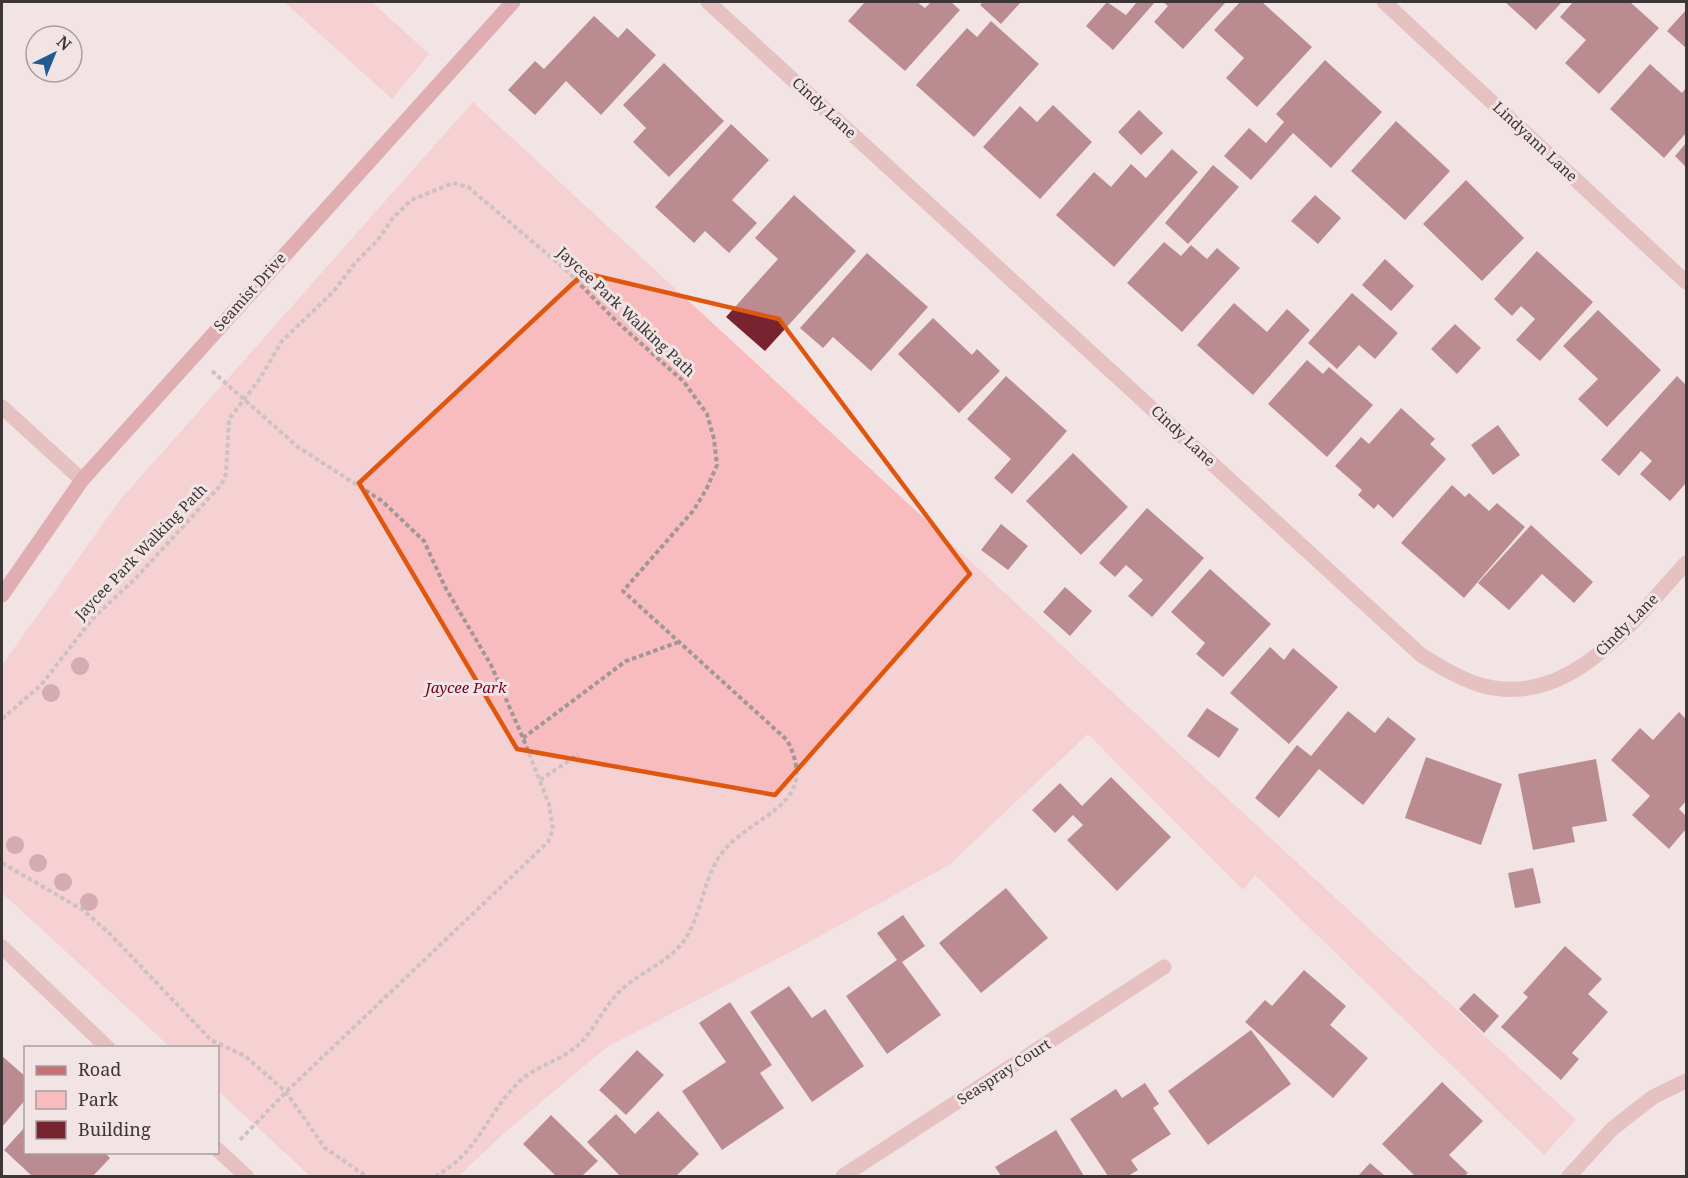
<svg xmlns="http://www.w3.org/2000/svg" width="1688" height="1178" font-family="'Noto Serif',serif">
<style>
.green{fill:#f8bbbe}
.building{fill:#772330}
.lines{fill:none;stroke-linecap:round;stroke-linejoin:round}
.path{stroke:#a19797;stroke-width:4;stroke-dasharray:4.5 3;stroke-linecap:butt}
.street{stroke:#d8979a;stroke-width:15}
.secondary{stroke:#cb6d75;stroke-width:15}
.tree{fill:#ae6779}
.marked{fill:none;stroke:#df570e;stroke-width:4.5;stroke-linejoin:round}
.labels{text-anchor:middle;stroke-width:6;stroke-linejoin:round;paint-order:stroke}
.street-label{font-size:15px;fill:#3c3636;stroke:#f2e4e4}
.park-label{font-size:15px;font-style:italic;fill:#702;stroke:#f2e4e4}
</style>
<rect width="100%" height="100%" fill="#f2e4e4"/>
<!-- green -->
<path class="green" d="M284 2H372L429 54 392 99Z
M473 102 1576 1120 1544 1155 1255 875 1243 890 1088 734 949 865 798 948 607 1047 501 1136 459 1176H310L218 1091V1048L170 1047 2 893V665L120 500Z"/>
<!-- building -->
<path class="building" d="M865 2H917L925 8 931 2H951L960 10 905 71 848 21Z
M983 2H1021L1001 24 980 5Z
M1107 2 1126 15 1137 2H1155L1113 50 1086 26Z
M1163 2H1226L1183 49 1154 22 1168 6Z
M1240 2H1262L1312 47 1257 107 1226 78 1244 58 1214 30Z
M1505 2H1562L1536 30Z
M1573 2H1630L1659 28 1599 94 1565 63 1586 40 1560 17Z
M1686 10V48L1667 31Z
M594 16 618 38 627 28 656 55 601 115 566 81 535 115 508 90 535 61 544 69Z
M991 21 1039 64 974 137 916 85 967 28 977 37Z
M1325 60 1382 112 1331 168 1293 133 1251 180 1224 156 1249 128 1266 143 1284 122 1276 114Z
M664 63 724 121 669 177 633 142 646 128 623 105Z
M1650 64 1682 93 1686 88V133L1664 158 1610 109Z
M1053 105 1092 142 1040 199 983 147 1020 106 1037 122Z
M1139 110 1163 133 1141 155 1118 132Z
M1396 121 1450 171 1405 220 1351 171Z
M731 124 769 160 732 200 757 223 729 253 705 231 694 243 655 207Z
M1686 143V167L1675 156Z
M1172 149 1198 172 1114 267 1056 215 1094 172 1111 187 1131 164 1146 178Z
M1213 165 1239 187 1188 244 1165 223Z
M1466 180 1524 238 1482 281 1423 224Z
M794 195 856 251 765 351 726 317 778 259 755 238Z
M1315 195 1341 218 1318 244 1291 221Z
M1164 242 1181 256 1191 245 1207 259 1217 248 1240 268 1182 332 1127 283Z
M1537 251 1593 302 1540 361 1516 340 1535 319 1521 306 1512 316 1494 299Z
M867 253 928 307 871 371 833 337 823 348 800 328Z
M1385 259 1414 286 1391 311 1362 285Z
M1352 293 1398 333 1375 359 1359 345 1337 369 1308 343Z
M1234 303 1267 332 1287 309 1310 330 1253 395 1197 345Z
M1598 310 1661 370 1607 427 1578 399 1598 379 1563 346Z
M933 318 972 355 977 349 1000 371 959 413 898 354Z
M1455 324 1481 348 1457 374 1431 349Z
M1307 360 1323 374 1329 367 1373 405 1327 457 1268 404Z
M1006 376 1067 431 1012 494 994 478 1011 459 967 419Z
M1677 376 1686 385V483L1670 501 1640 474 1652 461 1641 451 1619 476 1601 460Z
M1401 408 1435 439 1430 444 1446 459 1393 518 1378 504 1374 509 1358 495 1362 490 1335 466 1361 437 1369 444Z
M1498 425 1520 455 1493 475 1471 445Z
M1073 453 1128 507 1081 555 1026 501Z
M1452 485 1465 497 1469 493 1489 511 1497 503 1525 527 1464 598 1401 543Z
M1147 508 1204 558 1152 617 1128 596 1143 580 1126 565 1115 577 1099 563Z
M1001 524 1028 546 1008 570 981 550Z
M1531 525 1593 582 1574 603 1542 574 1509 610 1478 583Z
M1210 569 1271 624 1223 677 1196 654 1205 643 1171 612Z
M1065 587 1092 611 1070 636 1043 612Z
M1270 647 1284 660 1293 648 1338 687 1289 744 1230 693Z
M1207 708 1239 729 1219 758 1187 736Z
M1348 711 1375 733 1388 717 1416 739 1363 805 1319 769 1279 818 1255 798 1297 745 1311 756Z
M1679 712 1686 719V801L1679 809 1686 816V829L1669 849 1632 815 1650 796 1611 760 1640 728 1653 740Z
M1426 757 1502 784 1481 845 1405 818Z
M1596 759 1607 821 1572 827 1575 842 1533 850 1518 774Z
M1111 777 1171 837 1117 891 1067 840 1083 825 1073 815 1055 833 1032 810 1060 783 1082 806Z
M1533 868 1541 903 1515 908 1508 873Z
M1006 888 1048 938 981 993 939 943Z
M903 915 925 946 902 962 941 1015 887 1054 846 996 897 960 877 933Z
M1565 946 1602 979 1588 994 1608 1012 1572 1053 1579 1059 1561 1080 1501 1027 1528 997 1523 993Z
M1304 970 1346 1006 1330 1025 1368 1058 1333 1098 1245 1022 1265 1000 1272 1006Z
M789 986 812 1018 825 1009 864 1066 812 1102 750 1012Z
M1474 993 1499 1016 1484 1033 1459 1009Z
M730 1002 772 1065 760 1073 784 1108 722 1150 682 1091 726 1062 699 1023Z
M1251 1030 1291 1084 1208 1145 1168 1091Z
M637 1050 664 1075 626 1115 599 1090Z
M2 1056 26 1077V1099L2 1127Z
M1442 1082 1483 1121 1449 1155 1468 1173 1464 1176H1415L1382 1144Z
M1145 1083 1159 1104 1153 1108 1171 1134 1131 1160 1138 1170 1128 1176H1108L1070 1119 1116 1089 1122 1098Z
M658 1111 699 1154 676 1176H620L587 1142 616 1114 635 1134Z
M551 1115 598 1161 582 1176H556L523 1144Z
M26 1126V1152H104L110 1158 93 1176H32L4 1150Z
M1056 1130 1084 1176H1001L995 1167Z
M1370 1163 1385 1176H1358Z"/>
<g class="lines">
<!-- path -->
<path class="path" d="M212 371 298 447 382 501 424 541 445 587 491 665 523 738 549 804 553 829 548 842 286 1092 239 1141
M2 719 41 685 93 618 135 579 221 485 226 474 229 419 259 380 282 341 333 292 356 262 377 241 393 218 411 200 453 183 468 187 566 270 617 322 684 382 707 414 714 439 717 465 706 490 693 511 623 591 787 740C822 807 752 813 721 854 702 881 702 916 683 942 666 964 638 973 619 992 603 1008 594 1031 577 1046 560 1061 535 1066 519 1082 486 1114 480 1151 436 1176
M523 738 626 661 679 642
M540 780 578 755
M2 863 83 910 110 934 211 1040 245 1056 286 1092 325 1148 366 1176"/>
<!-- street -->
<path class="street" d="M708 2 1421 655C1439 666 1457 677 1477 684 1568 713 1634 620 1686 563
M1384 2 1686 282
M2 407 82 480
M2 947 108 1048
M218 1150 246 1176
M843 1176 1164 967
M1569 1176 1612 1129 1653 1097 1686 1081"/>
<!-- secondary -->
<path class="secondary" d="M2 595 82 480 513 2"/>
</g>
<!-- trees -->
<g class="tree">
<circle cx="80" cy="666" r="9"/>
<circle cx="51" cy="693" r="9"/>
<circle cx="15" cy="845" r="9"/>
<circle cx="38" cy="863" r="9"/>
<circle cx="63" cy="882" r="9"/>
<circle cx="89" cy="902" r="9"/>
</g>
<!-- marked area -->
<path d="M0 0H1688V1178H0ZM584 273 779 319 970 574 775 795 517 749 359 483Z" fill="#f2e4e4" fill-opacity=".55" fill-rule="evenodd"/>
<path class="marked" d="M584 273 779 319 970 574 775 795 517 749 359 483Z"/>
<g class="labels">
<!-- street labels -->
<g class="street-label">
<text transform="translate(824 108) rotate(43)" y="5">Cindy Lane</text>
<text transform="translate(1535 142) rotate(43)" y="5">Lindyann Lane</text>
<text transform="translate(250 292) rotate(-48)" y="5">Seamist Drive</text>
<text transform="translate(626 312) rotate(43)" y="5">Jaycee Park Walking Path</text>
<text transform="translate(1183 436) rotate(43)" y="5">Cindy Lane</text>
<text transform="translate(141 552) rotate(-46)" y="5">Jaycee Park Walking Path</text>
<text transform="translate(1627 625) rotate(-45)" y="5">Cindy Lane</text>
<text transform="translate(1004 1072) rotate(-33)" y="5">Seaspray Court</text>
</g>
<!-- park labels -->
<g class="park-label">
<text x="466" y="693">Jaycee Park</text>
</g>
</g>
<!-- border -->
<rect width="1688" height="1178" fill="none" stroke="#3c3636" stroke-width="6"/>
<!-- legend -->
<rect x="24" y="1046" width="195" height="108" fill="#f2e4e4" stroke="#a99e9e" stroke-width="1.5"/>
<rect x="36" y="1066" width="30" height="9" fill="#cb6d75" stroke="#a99e9e" stroke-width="1.5"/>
<text x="78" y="1076" font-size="18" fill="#3c3636">Road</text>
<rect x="36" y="1091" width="30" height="18" fill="#f8bbbe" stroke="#a99e9e" stroke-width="1.5"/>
<text x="78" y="1106" font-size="18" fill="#3c3636">Park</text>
<rect x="36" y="1121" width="30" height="18" fill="#772330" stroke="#a99e9e" stroke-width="1.5"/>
<text x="78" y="1136" font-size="18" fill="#3c3636">Building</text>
<!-- north arrow -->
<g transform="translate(54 54) rotate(43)"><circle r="28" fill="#f2e4e4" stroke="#a99e9e" stroke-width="1.5"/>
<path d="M0-4.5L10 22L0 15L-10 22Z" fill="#245a92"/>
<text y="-9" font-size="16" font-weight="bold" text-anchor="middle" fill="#3c3636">N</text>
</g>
</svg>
